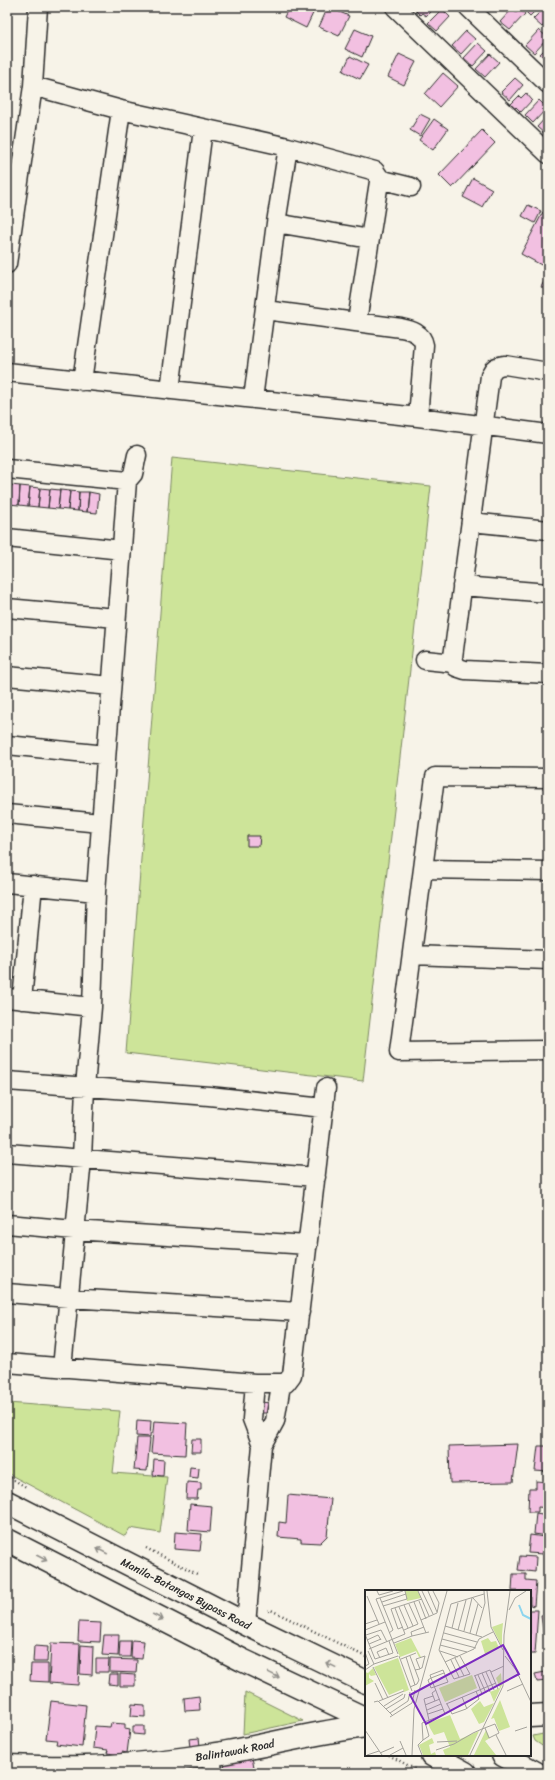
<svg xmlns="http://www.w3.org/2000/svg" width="555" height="1780" font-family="Sriracha,sans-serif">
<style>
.green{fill:#cde499;stroke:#7c8862}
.building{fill:#f2c0e1;stroke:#2b2b2b}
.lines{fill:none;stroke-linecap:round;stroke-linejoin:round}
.minor-casing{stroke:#2b2b2b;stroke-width:21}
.tertiary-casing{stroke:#2b2b2b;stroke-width:25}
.secondary-casing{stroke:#2b2b2b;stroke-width:25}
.path{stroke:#2b2b2b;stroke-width:2.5;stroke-dasharray:1 3;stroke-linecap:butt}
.minor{stroke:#f7f3e8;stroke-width:18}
.tertiary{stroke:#f7f3e8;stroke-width:22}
.secondary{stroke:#f7f3e8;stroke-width:22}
.oneway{stroke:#918f8a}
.labels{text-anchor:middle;stroke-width:4;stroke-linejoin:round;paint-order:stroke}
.street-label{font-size:11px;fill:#2b2b2b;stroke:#f7f3e8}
.inset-river{fill:none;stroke:#8dd5ee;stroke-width:2}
.inset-road{fill:none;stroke:#a5a39c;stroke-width:1}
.view{fill:#7b2cbf;fill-opacity:0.15;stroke:#7b2cbf;stroke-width:2}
.inset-edge{fill:none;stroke:#2b2b2b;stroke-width:2}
</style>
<rect width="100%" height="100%" fill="#f7f3e8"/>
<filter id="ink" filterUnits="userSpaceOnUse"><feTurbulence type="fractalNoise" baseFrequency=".025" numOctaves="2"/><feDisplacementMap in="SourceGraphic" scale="8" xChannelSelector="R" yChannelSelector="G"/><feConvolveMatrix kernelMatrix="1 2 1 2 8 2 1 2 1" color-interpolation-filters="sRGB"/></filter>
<g filter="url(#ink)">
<!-- green -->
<path class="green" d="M172 458 431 486 363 1081 126 1053Z
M7 1403 120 1411 113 1473 167 1477 160 1533 130 1528 125 1536 7 1473Z
M245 1692 303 1721 243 1734Z
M548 1733V1750L535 1741 533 1736Z"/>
<!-- building -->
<path class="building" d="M289 7H316L306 28 284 17Z
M328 7 349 16 339 36 319 27Z
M420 7H435L426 16 422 13 420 15 416 11Z
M523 7H539L530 16 522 8Z
M545 7H548V21L542 27 533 19Z
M442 9 450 17 437 31 428 23Z
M512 9 517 12 520 9 525 14 510 30 500 22Z
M355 29 371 36 362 57 345 49Z
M539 30 548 38 534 53 525 45Z
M466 31 475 39 461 54 452 46Z
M478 43 487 51 473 66 464 58Z
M548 46V60L547 61 540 54Z
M399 54 416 62 404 85 388 77Z
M490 54 499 62 485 77 476 69Z
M350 56 368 65 360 79 343 71Z
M443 73 458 86 439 107 425 94Z
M515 78 523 85 510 100 501 92Z
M526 93 532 100 521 112 516 107 514 109 510 105 519 96 521 98Z
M539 100 547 108 533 123 525 115Z
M420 114 430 119 420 136 410 130Z
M548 115V132L546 135 537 127Z
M434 119 448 129 433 150 419 140Z
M482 130 495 143 452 188 439 175Z
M473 178 492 189 482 207 463 197Z
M528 205 541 211 535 223 522 216Z
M543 212 548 215V263L545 267 521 254Z
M548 274V291L541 287Z
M7 485H11L9 504H7Z
M11 485 20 486 19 505 9 504Z
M20 486 30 487 28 506 19 505Z
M30 487 40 488 38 507 28 506Z
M40 488 50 489 48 508 38 507Z
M50 489 60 490 58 509 48 508Z
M60 490 70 491 68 510 58 509Z
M70 491 79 492 78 511 68 510Z
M79 492H89L87 512 78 511Z
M89 492 99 494 97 513 87 512Z
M247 836H260L259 846H247Z
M262 1402 269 1403 267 1413H261Z
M137 1420 151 1421 150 1437 136 1436Z
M154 1421 187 1423 185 1455 151 1453Z
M137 1438H150L147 1471 134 1470Z
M192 1439H201V1452H191Z
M518 1444 513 1482 450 1483 449 1446Z
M538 1446H548V1472L535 1471Z
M154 1459 164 1460 163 1476 153 1475Z
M190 1467 199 1468 198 1478 189 1477Z
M536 1481 548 1482V1508L538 1507V1512H528L529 1488H536Z
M187 1482 201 1483V1490H198L197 1499H186Z
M288 1495 331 1499 327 1536 320 1543 301 1542V1539L278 1537 279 1522 286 1523Z
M190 1504 212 1506 210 1532 188 1530Z
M536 1513 548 1515V1536L534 1534Z
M175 1532 202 1534 200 1551 174 1549Z
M530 1535 545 1537 543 1554 528 1553Z
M520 1556 536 1557 535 1572 518 1570Z
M513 1574H526V1580L536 1581 534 1606 530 1605V1591H512Z
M530 1610H538L535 1654H530Z
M548 1614V1621L542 1622 541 1615Z
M548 1621V1633L543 1634 542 1622Z
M79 1622 101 1623 100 1642 78 1641Z
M104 1635H119L118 1656 102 1655Z
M132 1640 144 1641 142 1659 131 1658Z
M120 1641H131L130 1657H119Z
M51 1643 80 1644 78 1685 49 1683Z
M81 1645 93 1646 92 1675 80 1674Z
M34 1646 48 1647 47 1662H33Z
M96 1659H109L108 1672H96Z
M110 1659 137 1660 136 1673 110 1672Z
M31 1664H48V1682L30 1681Z
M545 1672 547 1681 537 1682 535 1674Z
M109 1674H118V1685L108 1684Z
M120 1674 135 1675V1686H120Z
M199 1696 200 1710 185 1711 184 1698Z
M51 1701 86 1705 82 1747 56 1744 57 1740 46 1739Z
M132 1704 145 1705V1717L131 1716Z
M111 1723 125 1724V1729L130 1730 127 1753 122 1752V1755L107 1753 108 1750 93 1748 95 1726 110 1727Z
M133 1726H144V1735L133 1734Z
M199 1738 200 1746 190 1747 189 1739Z
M252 1757 254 1768 226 1773 224 1763Z"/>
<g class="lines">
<defs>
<path id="minor" d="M395 7 548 154
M468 7 548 84
M33 86 121 110 288 147 375 171 379 177V182L357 321
M379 179 411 187
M276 223 370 239
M7 264 33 86 38 7
M265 310 401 328C411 330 422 333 424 345L418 417
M7 372 418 417 548 434
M548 372 505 365C496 366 493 368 490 376L453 657 456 667 465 670 548 674
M82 381 121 110
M170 390 203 129
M253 399 276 223 288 147
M7 469 127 481
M471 522 548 530
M7 538 122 550
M462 586 548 593
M7 608 116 618
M425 660 454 663
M7 676 111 686
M7 745 106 755
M548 778 435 777 399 1052 548 1050
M7 814 100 823
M423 869 548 871
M7 883 96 892
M412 955 548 960
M7 998 92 1007
M22 1000 33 885
M7 1081 209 1096 324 1108
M7 1153 316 1177
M7 1224 74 1230 308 1245
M7 1293 69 1298 300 1312
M7 1363 255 1383H286L292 1375 326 1088
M62 1368 82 1159 85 1087 92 1007 96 892 127 481 133 474 137 455
M255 1383 252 1419 262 1445
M246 1624 262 1445 275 1421 281 1385
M211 1754 213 1773"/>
<g id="tertiary">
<path d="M530 1716 548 1715"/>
<path id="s1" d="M7 1766C33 1767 60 1768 86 1767 128 1766 169 1761 210 1755 263 1747 314 1732 366 1726"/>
</g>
<g id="secondary">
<path id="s2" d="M7 1502 246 1624 366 1682"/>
<path d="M7 1540 242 1660 366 1719"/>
<path d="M432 1755 465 1773"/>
<path d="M503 1755 536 1773"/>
</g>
</defs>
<!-- minor casing -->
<use href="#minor" class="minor-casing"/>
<!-- tertiary casing -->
<use href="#tertiary" class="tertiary-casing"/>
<!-- secondary casing -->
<use href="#secondary" class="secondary-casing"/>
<!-- path -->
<path class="path" d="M7 1476 26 1487
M146 1548 199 1575
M268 1611 271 1610 366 1657
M389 1755 418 1771"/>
<!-- minor -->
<use href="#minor" class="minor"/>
<!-- tertiary -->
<use href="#tertiary" class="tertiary"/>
<!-- secondary -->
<use href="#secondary" class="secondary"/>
</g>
<!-- one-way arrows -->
<defs><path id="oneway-shaft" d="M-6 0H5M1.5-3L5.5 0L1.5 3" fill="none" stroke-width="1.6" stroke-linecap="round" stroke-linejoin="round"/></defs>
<g class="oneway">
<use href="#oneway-shaft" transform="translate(102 1551) rotate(-153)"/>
<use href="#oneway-shaft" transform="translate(42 1558) rotate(27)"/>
<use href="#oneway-shaft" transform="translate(158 1617) rotate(27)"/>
<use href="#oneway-shaft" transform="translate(331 1665) rotate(-154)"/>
<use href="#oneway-shaft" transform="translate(274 1675) rotate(26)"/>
</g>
</g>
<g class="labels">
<!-- street labels -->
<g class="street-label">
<text dy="4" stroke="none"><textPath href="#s2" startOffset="201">Manila-Batangas Bypass Road</textPath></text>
<text dy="4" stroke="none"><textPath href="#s1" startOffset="229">Balintawak Road</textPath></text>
</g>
</g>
<!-- overview -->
<g transform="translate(365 1590)">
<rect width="166" height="166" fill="#f7f3e8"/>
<path d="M40 1H53L56 8 42 11ZM138 33 137 44V57L127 37ZM46 48 56 67H54L51 61 35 67 30 54ZM123 48 126 52 131 51 134 58 120 64 116 51ZM33 68 44 100 39 102 38 99 24 105 9 77ZM8 78 11 85 6 86 4 84V88L9 91 0 96V82L3 83ZM136 83 137 95 129 112 125 102 135 98 131 88ZM107 85 112 98 80 112 74 98ZM135 110 145 137 134 141 129 128 126 129ZM115 111 119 117 129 113 119 132 114 134 106 119ZM85 125 95 149 114 141 103 165H80L78 160 85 157 79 142 69 145 65 138 63 133ZM121 140 125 148 120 151 131 165H109ZM67 148 69 153 64 155 66 164 70 162 71 165H58L54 155Z" fill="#cde499"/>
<path class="inset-river" d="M154 15 158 25 166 29"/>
<path class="inset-road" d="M12 1 14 5 28 1M53 1 64 26M57 1 68 24M63 1 72 22M122 1 126 37 138 60M2 6 14 34M15 8 28 40 24 43M108 8 117 18M54 11 61 29M17 12 41 4M49 12 61 43M44 14 53 34M39 15 48 36M18 16 42 9 40 1M34 17 43 38M144 20 150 8 161 1M56 30 72 23 74 13 68 1M0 34 12 30M80 36 117 47M38 37 33 39 26 19 57 9M87 38 93 13M0 40 20 32M39 40 53 34M93 40 101 10M99 41 107 8M79 43 112 52M105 43 113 14M0 44 10 69 28 63 24 51M1 45 16 40 22 52M111 45 120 13 119 1M47 46 64 42M77 49 111 58M2 50 13 45 16 50M29 53 47 46 46 42 59 37M4 54 16 49M75 55 102 62M4 59 40 44 30 18M3 61 9 74M75 61 93 67M0 62 4 74 0 76M33 64 11 9 38 1M34 66 47 101M95 66 105 84 89 89 74 60 86 14 119 4M140 66 151 80 166 112M41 67 50 95M15 68 12 62 21 58 24 65M90 68 99 86M36 69 51 63M86 70 94 87M80 72 109 59 114 49 128 42M8 77 23 108M0 80 9 74 33 66M50 80 55 79 56 78H57L60 66 51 69 55 79M78 80 83 92 66 98 63 90 66 88 65 85ZM121 82 129 100M126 82 139 76M117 83 125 102M113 85 121 103M109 86 125 80 133 99M110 86 117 104M66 88 79 83M10 93 18 110M45 97 52 94 54 90 45 66M142 101 158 94M97 107 102 119M14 111 39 101M70 111 67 103 71 100M9 112 13 111 28 126M81 114 131 93M82 114 87 124 101 119 114 109 111 101M60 115 75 109M19 116 38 104M21 119 39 108 40 104M62 120 76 114M25 123 43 111 45 102M63 124 78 119M25 127 47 113 50 100M64 130 59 109 68 106M0 140 17 165M150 141 162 137M131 145 141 165M58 150 64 146 60 132M35 151 41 165M72 152 92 151M71 160 89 154 108 143 117 139 130 134 134 143 124 148 120 138M15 163 29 157M2 165 14 161M25 165 38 158M47 165 49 119 82 1M57 165 53 155 58 150 57 133 80 124 66 88M105 165 138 96 139 45 145 1"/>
<path class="view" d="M138 55 154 84 61 134 45 105Z"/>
<rect width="166" height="166" class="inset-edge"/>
</g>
<!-- margin -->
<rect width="555" height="1780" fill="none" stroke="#f7f3e8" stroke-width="24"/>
<rect x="12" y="12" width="531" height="1756" fill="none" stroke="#2b2b2b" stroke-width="1.5" filter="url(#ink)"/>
</svg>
